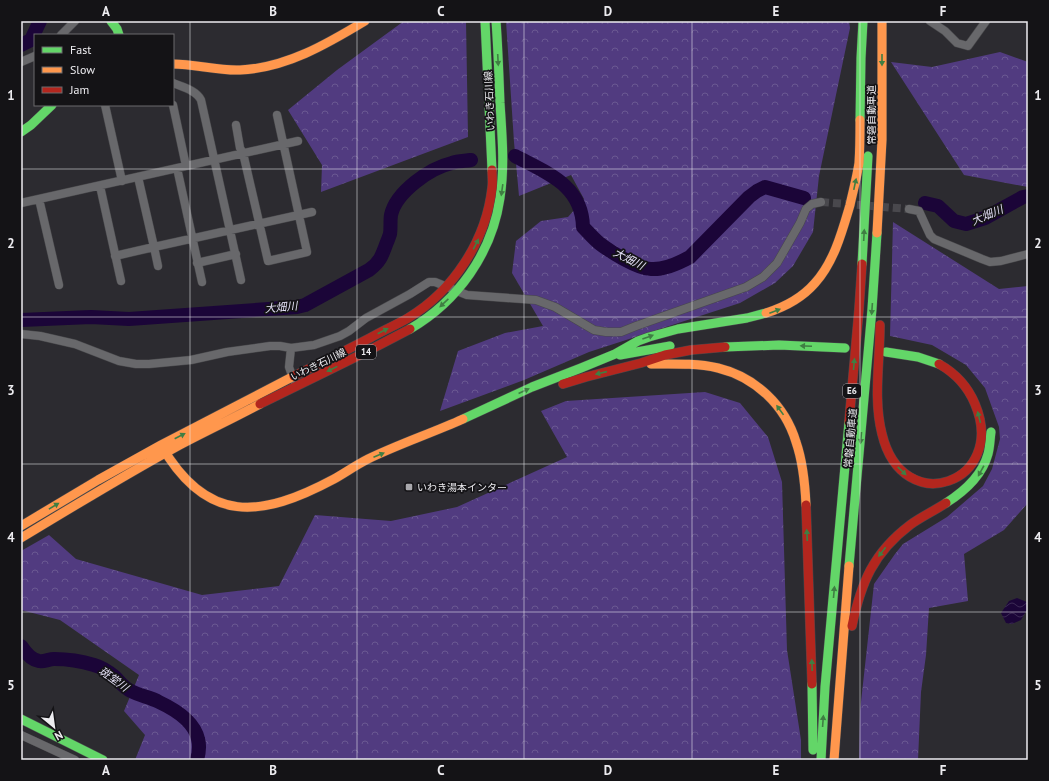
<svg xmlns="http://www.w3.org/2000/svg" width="1049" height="781" font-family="'PT Sans','Noto Sans JP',sans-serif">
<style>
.forest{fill:url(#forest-crowns)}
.water{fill:url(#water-waves)}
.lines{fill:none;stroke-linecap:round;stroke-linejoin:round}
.river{stroke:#1b0538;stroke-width:14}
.street-tunnel{stroke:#49484d;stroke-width:8;stroke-dasharray:8 4;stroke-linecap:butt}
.street-casing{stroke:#48484b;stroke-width:9}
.fast-casing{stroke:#48484b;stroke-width:10}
.slow-casing{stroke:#48484b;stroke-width:10}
.jam-casing{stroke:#48484b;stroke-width:10}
.street{stroke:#68686b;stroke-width:8}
.fast{stroke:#63d668;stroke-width:9}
.slow{stroke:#ff974d;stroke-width:9}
.jam{stroke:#b3261e;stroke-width:9}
.oneway{fill:#3f7e43}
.grid{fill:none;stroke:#edecf0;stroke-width:1;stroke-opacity:0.55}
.poi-dot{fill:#a9a8ad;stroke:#141316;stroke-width:1.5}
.labels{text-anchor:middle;stroke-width:3.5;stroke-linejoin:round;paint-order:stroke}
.shield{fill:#141316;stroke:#acabaf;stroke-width:1}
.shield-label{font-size:9px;font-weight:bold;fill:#edecf0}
.street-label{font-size:10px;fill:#edecf0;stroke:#141316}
.poi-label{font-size:10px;fill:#edecf0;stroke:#141316;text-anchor:start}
.water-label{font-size:11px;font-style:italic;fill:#e4e0f6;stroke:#141316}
.neatline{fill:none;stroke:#edecf0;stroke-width:1.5}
.grid-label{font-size:13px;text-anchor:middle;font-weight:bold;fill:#edecf0}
</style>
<defs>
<pattern id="forest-crowns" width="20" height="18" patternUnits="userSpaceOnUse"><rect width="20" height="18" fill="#513b80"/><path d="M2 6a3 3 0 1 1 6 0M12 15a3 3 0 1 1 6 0" fill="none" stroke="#6a5892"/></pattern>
<pattern id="water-waves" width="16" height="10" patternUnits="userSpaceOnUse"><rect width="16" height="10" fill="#1b0538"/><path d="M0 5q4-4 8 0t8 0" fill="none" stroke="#3c2a55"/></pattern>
</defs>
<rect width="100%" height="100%" fill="#2c2b30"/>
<!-- forest -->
<path class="forest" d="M404 21H466L468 137 321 192 322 165 288 110 337 70Z
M506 21H849L850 28 819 176 813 232 793 266 775 283 740 303 589 352 524 380 440 411 458 351 505 333 543 326 512 273 516 241 541 221 568 217 584 199 571 175 519 196 514 142Z
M1000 52 1028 62V187L964 175 891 62 932 67Z
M893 222 999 289 1028 286V503L1004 530 964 554 968 601 929 608 926 655 921 692 918 760H859L860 711 874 584 895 554 903 544 947 517 983 486 992 469 1000 439 999 427 985 388 966 365 932 345 890 336Z
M705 392 740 403 768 437 782 482 787 650 801 740V760H135L145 735 124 711 139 675 60 620 21 610V551L49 535 76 559 202 595 279 586 315 515 391 521 457 507 567 457 541 411 566 401Z"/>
<!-- water -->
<path class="water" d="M1017 598 1027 602 1028 608 1021 620 1012 624 1006 623 1001 613 1009 601Z"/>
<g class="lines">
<!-- river -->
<path class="river" d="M21 45 31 40 40 21
M515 156C547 173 582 185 583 227 588 232 593 238 599 243 609 251 638 269 651 269 664 270 679 263 690 257L749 197 757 191 765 187 804 198
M925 203 938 206 954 221 966 224 985 218 1023 197 1028 196
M21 320 91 317 129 319 297 307 305 305 369 270C380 262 382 256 387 242 388 240 389 237 390 234 391 228 390 221 391 215 396 192 430 168 452 163 458 161 465 161 471 160
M21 646C25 652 32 660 39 661 44 662 49 659 54 659 68 659 81 661 94 665 101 667 109 672 115 677 120 682 124 688 131 691 140 696 150 697 159 702 174 709 194 721 198 739 200 746 199 753 197 760"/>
<!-- street-tunnel -->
<path class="street-tunnel" d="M821 202 909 209"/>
<defs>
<path id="street" d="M930 21 945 31 957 43 968 46 986 21
M61 35 75 21
M21 62 35 56
M173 83C182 87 196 90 201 100L241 280
M105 105 122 181
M173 105 186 166
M236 125 240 148 243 153 268 261 307 252 277 115
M177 168 202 282
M138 177 154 247 312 212
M100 186 121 281
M39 199 59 285
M21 203 298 141
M909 209 919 211 930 235 934 239 982 259 990 262 1001 261 1028 254
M115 256 154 247 158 266
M197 263 236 254
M21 334 40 336 75 344 119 361 136 364H149L191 360 227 352 270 346H280L291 348
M294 381 289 367 291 348 314 345 340 336 349 331 366 318 410 294 429 282H435L467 295 536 300 555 307 594 330 606 332H621L636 326 746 287 763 277 777 263 800 223 806 209 812 204 821 202
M21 735 75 760"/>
<path id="fast" d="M111 21 117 29 119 35
M485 21 492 170
M860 120 861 58 863 21
M21 132 31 125 52 105
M862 264 868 156
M410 329C458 301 492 253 500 198 505 166 502 135 500 103 499 76 498 48 496 21
M725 347 779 345 845 348
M886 352 918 357 939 364
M620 355 670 346
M463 419 532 387 581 368 615 354 638 341 649 337 678 329 747 318 766 313
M946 503C965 491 982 476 988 454 990 447 990 439 991 432
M849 566 872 309 877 233
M812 684 813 750
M21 719 103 760
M821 760 825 687 849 422"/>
<path id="slow" d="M173 64C195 64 218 71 240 70 286 68 327 44 365 21
M877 233 882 140V21
M766 313C785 307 802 298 815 283 834 262 842 232 850 205 853 191 857 177 859 163 860 148 860 134 860 120
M651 364C673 364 696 363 718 368 755 377 785 405 796 442 803 462 805 483 806 505
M161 445C207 525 261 518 334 479 345 473 356 465 368 459 399 444 432 433 463 419
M21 526 98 480 161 445 294 376
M21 538C72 507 123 476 176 447 204 432 232 419 260 404
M834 760 849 566"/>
<path id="jam" d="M880 325C880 361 873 399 882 434 903 521 1008 482 975 404 968 387 955 373 939 364
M294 376C319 364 345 351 370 338 382 331 396 325 408 318 453 291 486 241 492 188 493 182 492 176 492 170
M563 384 586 377 641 363 665 355 691 350 725 347
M260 404 364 353 410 329
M849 422 859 309 862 264
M806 505 812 684
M852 626C861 583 873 553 910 525 921 517 934 511 946 503"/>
</defs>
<!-- street casing -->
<use href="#street" class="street-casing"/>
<!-- fast casing -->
<use href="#fast" class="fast-casing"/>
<!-- slow casing -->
<use href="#slow" class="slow-casing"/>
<!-- jam casing -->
<use href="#jam" class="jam-casing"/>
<!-- street -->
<use href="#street" class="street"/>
<!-- fast -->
<use href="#fast" class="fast"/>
<!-- slow -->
<use href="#slow" class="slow"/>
<!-- jam -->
<use href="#jam" class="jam"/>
</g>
<!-- one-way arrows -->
<defs><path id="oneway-solid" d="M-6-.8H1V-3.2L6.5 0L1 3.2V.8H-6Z"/></defs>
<g class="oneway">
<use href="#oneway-solid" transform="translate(498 60) rotate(87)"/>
<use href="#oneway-solid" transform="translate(882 60) rotate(90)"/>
<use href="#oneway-solid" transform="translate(855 184) rotate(-78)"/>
<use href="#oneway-solid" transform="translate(502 190) rotate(98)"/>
<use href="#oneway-solid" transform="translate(864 235) rotate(-87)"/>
<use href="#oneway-solid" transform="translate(476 244) rotate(-63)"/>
<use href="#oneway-solid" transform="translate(444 303) rotate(137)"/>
<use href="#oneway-solid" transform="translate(872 309) rotate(94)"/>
<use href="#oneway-solid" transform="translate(775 311) rotate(-21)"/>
<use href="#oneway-solid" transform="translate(383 331) rotate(-27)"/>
<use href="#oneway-solid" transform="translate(648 337) rotate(-20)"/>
<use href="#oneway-solid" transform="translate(806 346) rotate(-178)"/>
<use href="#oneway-solid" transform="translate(854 364) rotate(-85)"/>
<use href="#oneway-solid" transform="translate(332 369) rotate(154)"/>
<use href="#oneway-solid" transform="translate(601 373) rotate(167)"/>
<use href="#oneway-solid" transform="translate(524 391) rotate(-25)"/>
<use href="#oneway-solid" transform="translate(780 410) rotate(-126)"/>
<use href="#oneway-solid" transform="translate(979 417) rotate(-104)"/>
<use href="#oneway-solid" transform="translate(180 436) rotate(-27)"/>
<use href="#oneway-solid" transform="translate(861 438) rotate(95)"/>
<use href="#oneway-solid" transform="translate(379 455) rotate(-23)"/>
<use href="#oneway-solid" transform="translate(902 471) rotate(44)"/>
<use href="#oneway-solid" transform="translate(981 471) rotate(119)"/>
<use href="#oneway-solid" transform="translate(54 506) rotate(-31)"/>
<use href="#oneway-solid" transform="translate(807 535) rotate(-93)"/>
<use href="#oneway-solid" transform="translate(882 552) rotate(128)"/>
<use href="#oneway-solid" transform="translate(834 592) rotate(-85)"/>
<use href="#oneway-solid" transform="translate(812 665) rotate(-92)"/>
<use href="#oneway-solid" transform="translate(823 721) rotate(-86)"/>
</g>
<!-- grid -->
<path class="grid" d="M190 21V760M357 21V760M524 21V760M692 21V760M860 21V760M21 169H1028M21 317H1028M21 464H1028M21 612H1028"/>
<!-- markers -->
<rect class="poi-dot" x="405" y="483" width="8" height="8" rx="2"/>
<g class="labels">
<!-- shield labels -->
<g class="shield">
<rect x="356" y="345" width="20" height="14" rx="3"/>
<rect x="843" y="384" width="18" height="14" rx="3"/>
</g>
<g class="shield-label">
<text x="366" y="355">14</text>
<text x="852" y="394">E6</text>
</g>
<!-- street labels -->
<g class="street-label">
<text transform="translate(489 101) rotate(-93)" y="4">いわき石川線</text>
<text transform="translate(871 115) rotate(-90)" y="4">常磐自動車道</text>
<text transform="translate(318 364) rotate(-26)" y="4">いわき石川線</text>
<text transform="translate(850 438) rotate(-85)" y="4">常磐自動車道</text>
</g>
<!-- poi labels -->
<g class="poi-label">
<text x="417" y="491">いわき湯本インター</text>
</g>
<!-- water labels -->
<g class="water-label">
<text transform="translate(987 215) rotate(-23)" y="4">大畑川</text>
<text transform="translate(629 259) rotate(27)" y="4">大畑川</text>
<text transform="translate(281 307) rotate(-5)" y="4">大畑川</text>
<text transform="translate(114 679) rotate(36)" y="4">斑堂川</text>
</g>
</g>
<!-- border -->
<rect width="1049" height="781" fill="none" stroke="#141316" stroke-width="44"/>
<!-- legend -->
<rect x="34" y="34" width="140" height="72" fill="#141316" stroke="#6b6a6d"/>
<rect x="42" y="47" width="20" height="6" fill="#63d668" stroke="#6b6a6d"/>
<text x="70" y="54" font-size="12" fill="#edecf0">Fast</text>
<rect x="42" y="67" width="20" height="6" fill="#ff974d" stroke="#6b6a6d"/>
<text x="70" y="74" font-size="12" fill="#edecf0">Slow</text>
<rect x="42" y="87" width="20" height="6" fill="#b3261e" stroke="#6b6a6d"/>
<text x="70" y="94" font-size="12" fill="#edecf0">Jam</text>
<!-- north arrow -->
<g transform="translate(54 727) rotate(151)" stroke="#141316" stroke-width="3" paint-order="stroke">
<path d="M0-3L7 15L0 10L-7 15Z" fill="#edecf0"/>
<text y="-6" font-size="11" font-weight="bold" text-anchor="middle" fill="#edecf0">N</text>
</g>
<rect x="22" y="22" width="1005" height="737" class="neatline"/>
<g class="grid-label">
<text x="106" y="16">A</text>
<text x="273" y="16">B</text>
<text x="441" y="16">C</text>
<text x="608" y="16">D</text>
<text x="776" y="16">E</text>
<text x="943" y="16">F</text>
<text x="11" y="100">1</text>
<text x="1038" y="100">1</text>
<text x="11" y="248">2</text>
<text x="1038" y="248">2</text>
<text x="11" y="395">3</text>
<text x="1038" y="395">3</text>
<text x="11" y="542">4</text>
<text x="1038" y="542">4</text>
<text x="11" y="690">5</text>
<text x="1038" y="690">5</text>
<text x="106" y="775">A</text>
<text x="273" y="775">B</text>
<text x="441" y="775">C</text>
<text x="608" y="775">D</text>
<text x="776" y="775">E</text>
<text x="943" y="775">F</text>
</g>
</svg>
